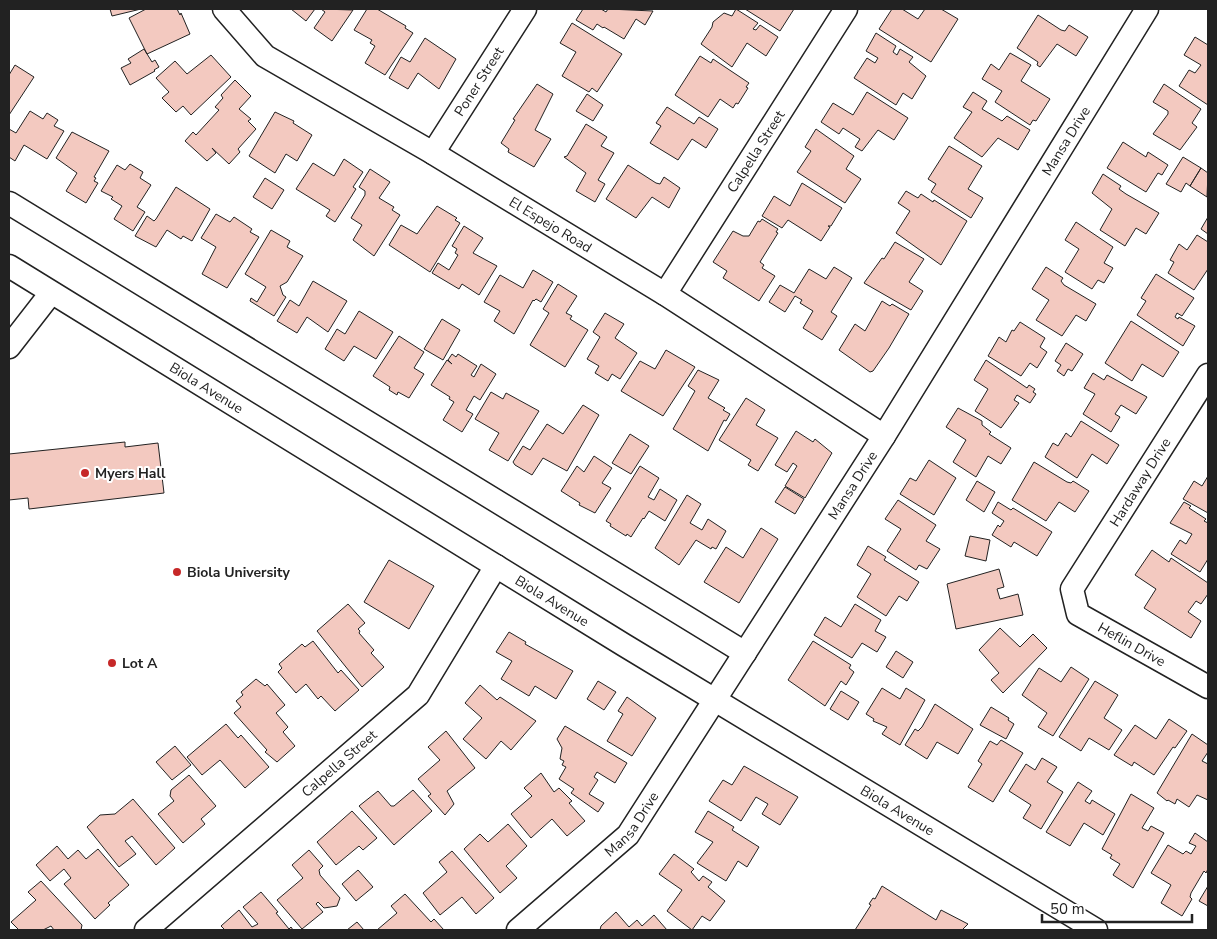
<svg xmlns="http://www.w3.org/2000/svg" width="1217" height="939" font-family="'Nunito Sans',sans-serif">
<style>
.building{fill:#f3c9c0;stroke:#222}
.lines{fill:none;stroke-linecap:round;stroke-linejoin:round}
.minor-casing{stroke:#222;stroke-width:25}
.minor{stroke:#fff;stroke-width:22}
.poi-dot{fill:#c62828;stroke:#fff;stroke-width:2}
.labels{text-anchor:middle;stroke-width:4;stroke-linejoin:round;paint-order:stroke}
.street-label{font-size:14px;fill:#222;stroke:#fff}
.poi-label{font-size:14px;font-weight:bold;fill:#222;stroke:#fff;text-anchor:start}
</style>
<rect width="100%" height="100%" fill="#fff"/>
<!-- building -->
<path class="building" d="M110 9H141L112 16Z
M146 9H177L180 15 181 13 190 34 147 54 129 18Z
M291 9H315L306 21Z
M321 9 353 10 332 41 314 28 325 12Z
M367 9H377L406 26 405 28 413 33 385 75 365 63 375 46 370 43 372 40 354 30Z
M583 9H601L606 12 608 9 653 11 645 25 636 19 624 39 604 27 603 28 597 24 593 30 576 20Z
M736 9 758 23 753 29 756 30 760 25 778 37 766 56 747 43 732 67 701 44 712 27 713 22 724 13 732 16Z
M745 9H794L780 31Z
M892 9H902L918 19 925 9H941L958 19 931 62 879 29Z
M1038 15 1061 30 1065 31 1069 25 1088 37 1076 56 1057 44 1040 67 1037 65 1038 62 1017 48Z
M572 23 622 54 597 92 592 88 589 92 562 76 576 52 560 43Z
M876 33 896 46 893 52 897 55 900 49 913 57 909 62 926 76 912 99 903 93 896 105 854 78 867 58 875 63 878 58 866 51Z
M1195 37 1208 45V105L1179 86 1189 70 1195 73 1201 65 1184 55Z
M425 38 456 59 439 89 418 73 408 89 389 78 401 57 410 62Z
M144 49 152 62 155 60 159 67 154 70 155 71 130 85 121 68 131 63 128 59Z
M1010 53 1031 65 1021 81 1050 99 1036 121 1033 120 1030 125 995 102 1002 91 982 79 991 64 999 70Z
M211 55 231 77 191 115 183 106 176 112 162 98 169 92 156 78 175 61 187 74Z
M700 56 711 63 713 59 749 83 746 87 748 88 738 104 736 103 733 108 720 99 708 117 675 95Z
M15 65 34 77 9 115V75Z
M235 80 251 96 239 109 251 119 248 121 256 129 238 149 240 152 229 164 212 148 216 153 207 161 185 141 193 132 196 135 219 110 215 107 223 98 221 95Z
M537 84 553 94 535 130 551 139 534 167 508 152 509 149 501 143 515 120 513 119Z
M1164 84 1201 109 1192 123 1197 127 1180 150 1153 134 1168 114V111L1153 102Z
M867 92 908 118 894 140 878 130 862 151 855 147 860 139 843 128 839 134 821 122 833 103 853 115Z
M973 92 987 101 982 109 1002 121 1007 116 1030 130 1018 150 998 138 982 157 954 138 972 112 963 107Z
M587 94 603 105 593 121 576 111Z
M667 107 694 124 699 117 718 129 706 148 692 139 678 160 650 143 661 126 656 123Z
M30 111 43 119 47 113 58 120 54 126 64 131 47 159 24 145 15 161 9 157V129L16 133Z
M275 112 294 121 293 123 312 135 297 161 286 154 275 173 249 156Z
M586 124 607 137 601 146 614 153 598 180 605 184 595 202 576 191 586 173 564 157 567 156Z
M816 129 854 156 846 169 861 179 845 203 797 172 811 151 805 147Z
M72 132 109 151 94 177 96 178 94 181 98 183 86 203 66 191 77 173 56 158Z
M1123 142 1146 157 1148 152 1168 165 1162 175 1158 173 1146 192 1107 168Z
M949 146 982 166 968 189 983 198 971 218 931 192 936 184 928 179Z
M1183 157 1201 168 1190 186 1186 183 1181 192 1166 184Z
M344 159 363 172 353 187 356 189 335 222 326 216 330 210 296 189 313 163 334 176Z
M130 164 143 172 140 178 151 185 137 207 145 212 133 231 114 219 122 206 111 199 113 197 101 191 117 165 125 170Z
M628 165 656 183 660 184 664 177 680 188 669 208 652 197 636 218 606 199Z
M1201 168 1208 173 1207 197 1190 186Z
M370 169 390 182 379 198 394 207 392 210 400 215 374 256 353 240 362 225 351 218 365 195V191L359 187Z
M1103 174 1121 186 1119 189 1126 194 1159 213 1146 234 1136 228 1125 246 1100 230 1112 209 1092 193Z
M265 178 284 190 272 209 253 197Z
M802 183 842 208 831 226H828L830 227 821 241 788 220 782 228 762 216 774 196 790 206Z
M176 187 210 209 192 241 183 236 181 239 167 230 156 247 135 236 147 216 154 221 156 219Z
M906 191 918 198 921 194 933 202 934 200 967 221 941 265 896 233 910 211 898 203Z
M437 206 457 218 455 220 460 223 430 272 389 245 401 225 417 234Z
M216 214 230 222 234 217 252 229 250 232 259 237 227 288 202 274 216 247 201 238Z
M1208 217V234L1201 229Z
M762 219 778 229 776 232 778 233 760 262 764 265 762 268 775 276 759 301 723 278 727 271 713 262 733 231 743 236H749L758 221 760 222Z
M1076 222 1113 247 1104 263 1113 268 1104 283 1098 280 1092 289 1065 272 1079 249 1065 240Z
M464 226 483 238 473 253 497 266 479 295 462 284 459 289 432 273 438 263 449 270 458 255 455 253 457 249 452 246Z
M271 230 290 241 287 247 303 256 287 282 280 286 283 295 286 297 274 316 250 301 251 298 257 302 266 287 245 274Z
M1197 235 1208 242V269L1194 290 1168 273 1174 262 1170 260 1179 244 1187 250Z
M895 242 924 259 909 282 923 291 911 310 864 283 882 258 884 259Z
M834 267 852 278 831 312 837 316 822 340 803 328 813 311 800 303 802 300 795 296 785 312 769 302 780 285 794 293 809 269 826 279Z
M1046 267 1063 278 1061 281 1064 285 1096 304 1086 321 1076 315 1062 336 1036 320 1049 300 1032 289Z
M533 270 553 282 541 302 536 299 534 301 533 300 514 334 494 321 500 311 484 302 500 275 523 288Z
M1156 274 1194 298 1182 316 1177 313 1175 317 1178 319 1179 317 1195 326 1183 346 1137 315 1146 301 1141 298Z
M313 281 347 301 328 332 307 317 297 333 277 321 290 300 299 306Z
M558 284 577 296 566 313 572 316 570 319 588 330 565 367 530 345 549 313 543 309Z
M882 301 890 306 892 304 909 314 889 348 873 371 870 372 839 350 855 324 865 331Z
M359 311 393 332 376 359 354 346 344 361 325 349 337 329 345 334Z
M605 313 624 324 615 338 637 353 620 379 612 374 608 381 595 373 599 366 587 359 600 337 593 332Z
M442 319 460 330 443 360 424 349Z
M1131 321 1179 352 1163 377 1142 364 1132 381 1105 363Z
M1020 322 1045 338 1040 347 1047 352 1037 368 1030 363 1021 376 988 356 999 337 1006 342 1012 330 1014 331Z
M399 336 424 352 414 368 424 374 409 398 398 392 397 395 389 390 390 387 373 376Z
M1066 343 1083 354 1072 371 1068 369 1064 376 1057 371 1061 365 1055 361Z
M666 350 695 367 663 416 621 391 640 361 655 369Z
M452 354 456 357 458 354 477 366 471 375 474 377 481 364 496 374 480 400 474 396 466 410 473 414 462 432 443 420 454 402 449 399 450 397 431 385 447 360 452 364 448 360Z
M986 360 1027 388 1029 385 1035 389 1033 392 1036 394 1030 403 1017 395 1014 400 1019 403 1001 428 975 411 988 389 974 380Z
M698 370 719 380 708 398 725 408 723 410 730 414 726 421 724 420 708 451 673 429 695 391 688 386Z
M1093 373 1104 380 1107 375 1147 397 1136 414 1121 405 1115 414 1120 417 1111 432 1083 414 1095 394 1084 388Z
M491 392 503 399 506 393 539 411 508 461 489 450 499 433 475 419Z
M746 398 765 410 756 425 778 438 758 471 748 465 751 460 719 440Z
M583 405 599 415 567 471 543 458 532 475 515 465 513 462 523 446 530 450 547 424 563 434Z
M958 408 982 421V425L991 432 989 434 1011 448 1001 464 988 456 976 477 953 462 966 440 946 427Z
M1081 421 1119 445 1107 464 1092 454 1077 478 1045 457 1053 443 1058 446 1066 433 1071 437Z
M796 431 813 442 815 439 832 453 805 498 785 486 797 466 793 463 787 472 775 465Z
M630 434 649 446 631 474 612 463Z
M125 442V447L158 443 164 493 29 509 28 498 9 500V454Z
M594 456 612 468 602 483 611 488 595 513 579 505 580 503 561 491 577 466 584 472Z
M929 460 956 478 934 515 900 494 910 478 916 481Z
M1034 462 1067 482 1071 483 1073 481 1089 491 1075 512 1059 502 1046 521 1012 500Z
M640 466 659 478 648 497 654 500 660 489 677 500 665 521 649 511 644 519 643 518 631 537 627 534 626 536 610 526 611 524 606 521Z
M1208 476V513L1183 499 1194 481 1202 486Z
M977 481 995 492 984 512 966 500Z
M785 487 804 499 795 514 775 502Z
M687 495 701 504 690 523 702 530 708 519 726 531 716 549 712 547 711 549 696 540 679 565 655 548Z
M898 500 936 525 926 541 940 549 927 569 919 565 916 570 887 551 901 529 885 519Z
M998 502 1011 510 1013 508 1052 532 1037 556 1014 542 1011 547 992 535 998 525 1000 527 1004 521 992 513Z
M1184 502 1191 506 1189 508 1206 519 1204 521 1208 523V559L1200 572 1171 554 1180 540 1186 544 1192 534 1170 523Z
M761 528 778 539 739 603 704 582 726 547 743 558Z
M970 536 990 540 986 561 965 556Z
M868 546 886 557 884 560 919 582 907 601 899 596 886 616 857 597 871 574 857 565Z
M1152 550 1169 562 1171 558 1208 583V594L1201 604 1196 601 1188 612 1201 621 1191 638 1144 608 1156 589 1135 575Z
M389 560 434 586 409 629 364 602Z
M999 569 1004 587 997 589 1000 599 1018 594 1023 615 956 629 947 584Z
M348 604 365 623 358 629 360 631 359 633 374 650 371 653 384 667 362 687 317 631Z
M855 604 881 620 875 631 886 637 877 652 862 643 852 658 814 635 825 617 841 627Z
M1000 628 1020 647 1033 634 1047 648 1003 693 991 680 999 673 979 650Z
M509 632 526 642 525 644 573 671 556 699 535 686 529 696 501 679 512 661 496 652Z
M313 641 338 673 341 670 359 690 335 711 321 696 318 699 306 684 296 693 278 672 282 668 279 664 302 644 305 647Z
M813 641 851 665 849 668 854 672 846 685 841 681 825 706 788 680Z
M896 651 913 662 903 678 886 667Z
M1071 667 1089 679 1053 736 1038 727 1047 713 1022 695 1039 668 1061 682Z
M256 679 265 686 267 684 285 705 276 713 288 727 283 732 295 746 277 762 265 752 267 750 234 713 241 707 236 701 243 695 241 692Z
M598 681 616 692 604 710 587 699Z
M1095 681 1118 695 1104 718 1122 730 1109 750 1089 738 1081 751 1059 737Z
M480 685 497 700 500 697 536 721 511 750 501 741 486 759 463 739 482 718 465 703Z
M882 688 900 699 906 688 925 700 900 745 882 734 887 727 873 721 874 719 866 714Z
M841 691 859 702 848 720 830 709Z
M627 697 656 718 632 756 607 741 623 714 618 711Z
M935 704 973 729 958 754 937 742 927 759 905 745 915 729 918 731 922 727Z
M991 707 1009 718 1008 720 1014 724 1006 739 980 725Z
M1169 719 1187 731 1175 748 1173 747 1154 775 1134 762 1132 766 1114 755 1135 725 1156 739Z
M226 724 238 738 241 735 269 767 245 788 220 760 202 775 187 757Z
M565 726 627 763 615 783 597 772 594 777 598 780 589 794 604 803 598 812 571 793 574 789 559 779 566 767 562 765 564 761 560 759 562 748 557 739Z
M446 731 475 768 447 791 454 804 445 815 428 796 431 794 418 779 440 760 428 747Z
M1192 734 1208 745V752L1202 761 1208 764V800L1197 795 1189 807 1177 799 1175 804 1168 800 1167 801 1157 793Z
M1001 740 1023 753 993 802 968 787 982 764 978 761 990 741 997 745Z
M175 746 191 765 172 780 156 762Z
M1042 758 1057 767 1047 782 1063 792 1041 829 1023 818 1031 805 1009 791 1026 764 1035 770Z
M744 766 798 797 780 825 762 814 768 804 756 797 741 821 709 801 723 780 732 785Z
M541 773 554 792 559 788 572 801 569 803 585 821 567 836 552 819 531 838 511 814 532 796 524 788Z
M189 775 216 806 201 819 205 824 183 843 158 814 174 801 170 796 171 790Z
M1078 782 1092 791 1085 801 1090 804 1092 800 1115 814 1103 835 1084 823 1070 846 1046 832Z
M413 790 432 811 394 845 359 806 378 791 391 806H394Z
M1131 794 1154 808 1142 828 1148 831 1151 826 1164 833 1133 888 1113 875 1120 864 1110 858 1112 855 1102 849Z
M133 799 175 848 156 865 132 836 125 841 136 854 119 867 87 827 100 815 115 814Z
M352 811 377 838 363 850 359 846 336 865 317 842Z
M708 811 734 827 732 830 759 847 747 867 738 861 726 881 697 863 713 842 695 832Z
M508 824 527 846 506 866 517 878 500 893 464 849 480 834 488 842Z
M1195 833 1208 842V869L1206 873 1204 871 1191 893 1190 897 1192 899 1182 916 1161 903 1171 885 1151 873 1168 845 1183 854 1186 851 1191 854 1196 846 1189 843Z
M57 846 68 859 78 850 86 859 98 849 129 885 108 903 110 905 95 919 64 884 71 878 64 869 50 881 36 865Z
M309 850 323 866 319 870 320 875 340 898 337 906 324 908 318 902 316 904 323 912 302 929 277 900 303 878 292 865Z
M452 851 494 898 476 914 462 897 440 915 423 893 447 872 439 862Z
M674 854 694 869 691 872 699 881 703 876 712 882 708 887 725 901 710 921 702 916 692 930 667 911 682 890 659 874Z
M358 870 373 887 356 901 342 884Z
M41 881 82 925 81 930H54L51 926 43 930H19L11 922 36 900 28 892Z
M882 886 936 920 941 910 968 924 962 930H855L871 905 869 904 873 898 875 899Z
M1208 886V906L1199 901Z
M261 892 278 912 276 913 289 929 291 927 293 930H225L221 926 239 910 252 927 258 924 243 907Z
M405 894 431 922 434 919 444 930H377L397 913 391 906Z
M616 912 629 927 637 920 642 926 654 915 667 930H600L601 926Z
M357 922 364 930H347Z"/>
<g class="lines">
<defs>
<g id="minor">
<path id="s1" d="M224 9 265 56 433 153 665 294 884 436"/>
<path id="s2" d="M433 153 525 9"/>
<path d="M9 203 745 653"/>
<path id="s3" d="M9 266 624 645 1096 930"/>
<path id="s4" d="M665 294 846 9"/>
<path d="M9 347 51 293"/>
<path id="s5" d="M1208 375 1072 589 1078 614 1208 687"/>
<path id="s6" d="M146 930 418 695 496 566"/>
<path id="s7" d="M518 930 628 835 884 436 1147 9"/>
</g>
</defs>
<!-- minor casing -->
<use href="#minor" class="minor-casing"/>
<!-- minor -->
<use href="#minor" class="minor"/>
</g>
<!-- markers -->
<g class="poi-dot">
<circle cx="85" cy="473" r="5"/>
<circle cx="177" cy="572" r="5"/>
<circle cx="112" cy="663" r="5"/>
</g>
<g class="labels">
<!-- street labels -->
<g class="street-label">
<text dy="5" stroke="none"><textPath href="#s2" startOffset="85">Poner Street</textPath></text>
<text dy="5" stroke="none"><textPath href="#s7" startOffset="966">Mansa Drive</textPath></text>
<text dy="5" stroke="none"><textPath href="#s4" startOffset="169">Calpella Street</textPath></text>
<text dy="5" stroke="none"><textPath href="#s1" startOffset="394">El Espejo Road</textPath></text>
<text dy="5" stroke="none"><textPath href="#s3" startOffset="232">Biola Avenue</textPath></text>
<text transform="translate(1140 482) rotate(-58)" y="5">Hardaway Drive</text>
<text dy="5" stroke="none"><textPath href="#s7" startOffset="561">Mansa Drive</textPath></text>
<text dy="5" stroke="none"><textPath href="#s3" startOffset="638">Biola Avenue</textPath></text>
<text dy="5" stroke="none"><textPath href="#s5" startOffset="341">Heflin Drive</textPath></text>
<text dy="5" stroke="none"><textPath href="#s6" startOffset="255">Calpella Street</textPath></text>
<text dy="5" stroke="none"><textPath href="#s3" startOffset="1042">Biola Avenue</textPath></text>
<text dy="5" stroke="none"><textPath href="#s7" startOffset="156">Mansa Drive</textPath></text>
</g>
<!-- poi labels -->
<g class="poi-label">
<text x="95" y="478">Myers Hall</text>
<text x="187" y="577">Biola University</text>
<text x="122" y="668">Lot A</text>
</g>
</g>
<!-- border -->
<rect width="1217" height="939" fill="none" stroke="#222222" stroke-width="20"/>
<!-- scale -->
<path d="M1042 914v8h150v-8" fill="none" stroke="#222222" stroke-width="2.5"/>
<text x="1050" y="914" font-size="15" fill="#222222" stroke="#ffffff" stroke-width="4" paint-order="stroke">50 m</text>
</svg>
